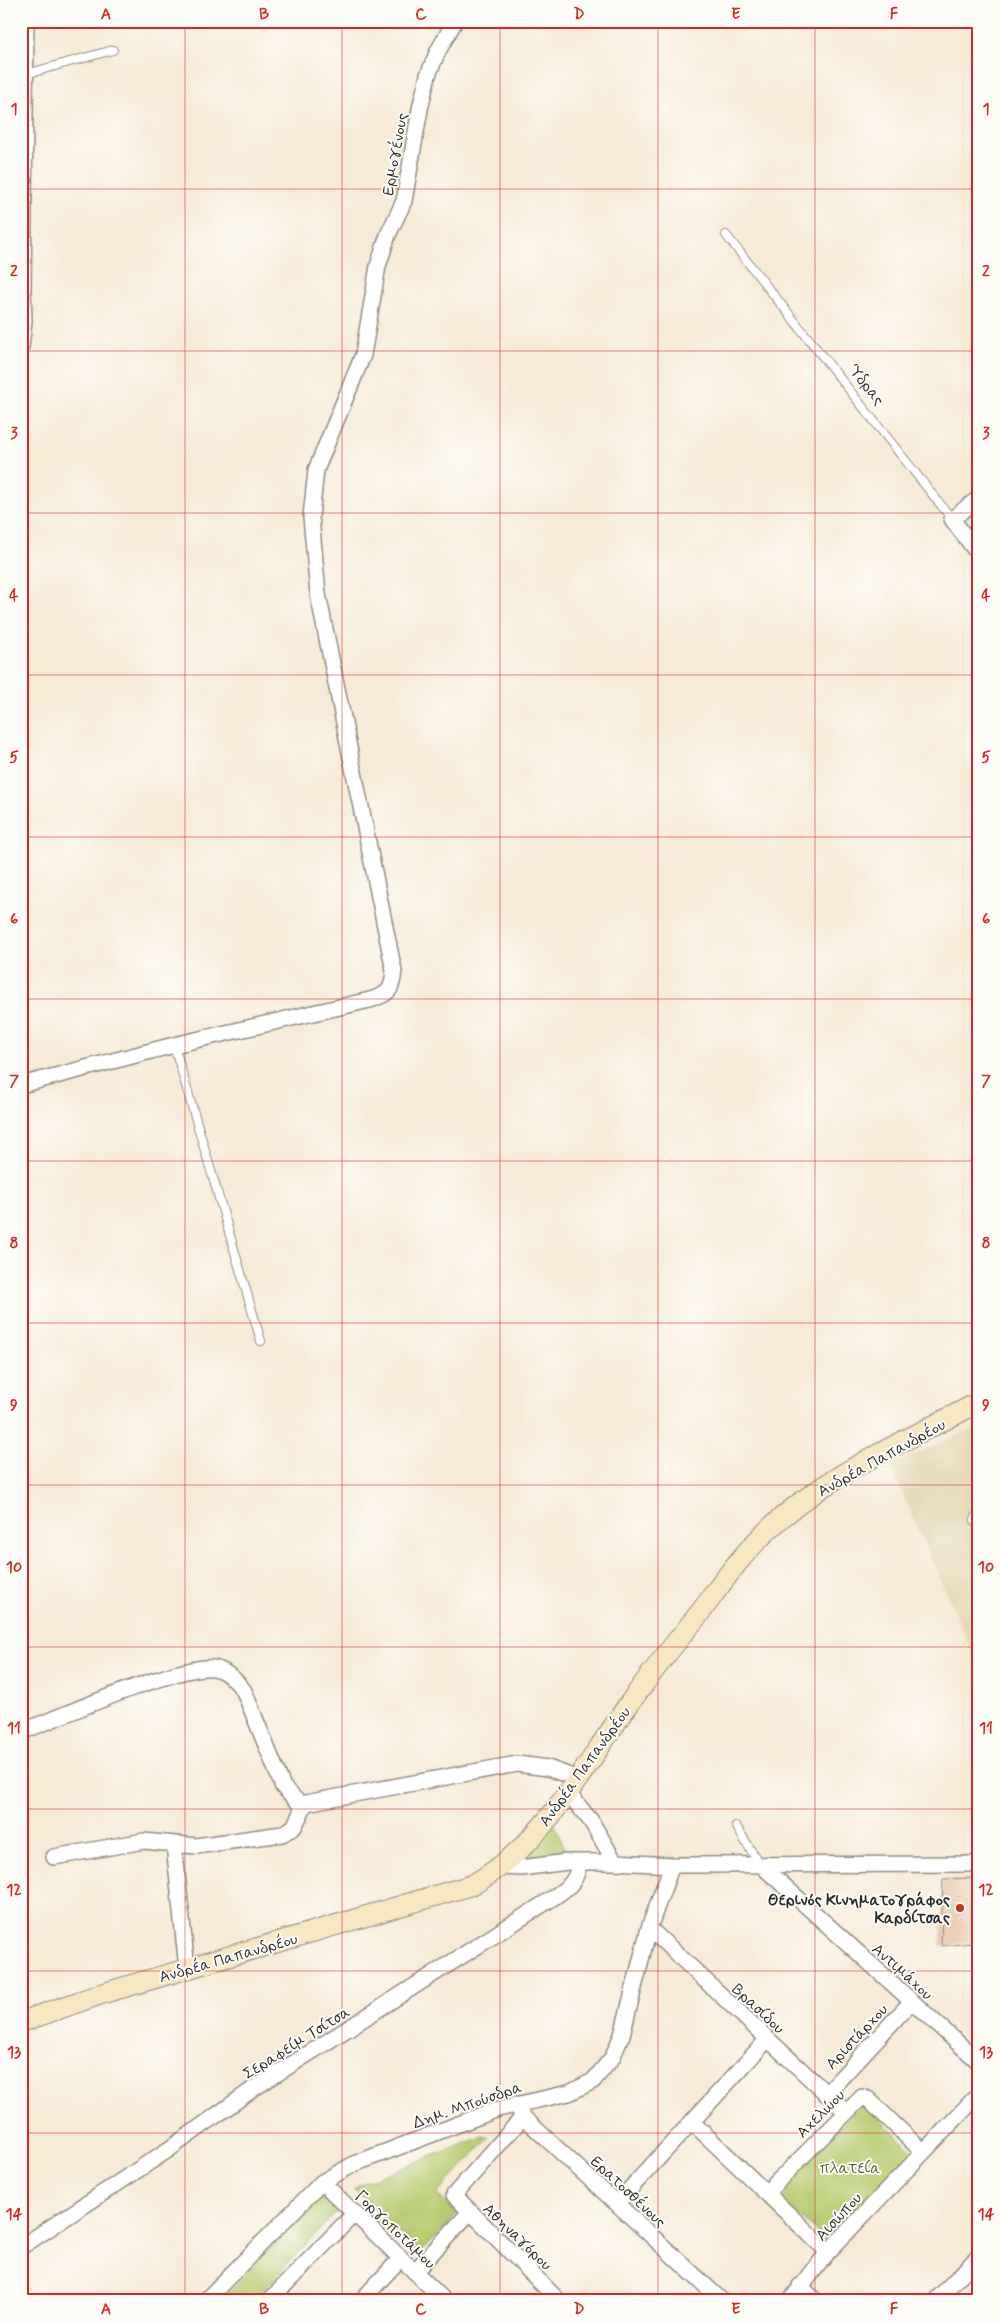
<svg xmlns="http://www.w3.org/2000/svg" width="1000" height="2322" font-family="Mynerve,sans-serif">
<style>
.built{fill:#e6daba}
.green{fill:#b7cb6e;stroke:#717b4c}
.building{fill:#e2b894}
.lines{fill:none;stroke-linecap:round;stroke-linejoin:round}
.service-casing{stroke:#918a80;stroke-width:10}
.minor-casing{stroke:#918a80;stroke-width:18}
.secondary-casing{stroke:#918a80;stroke-width:22}
.service{stroke:#fff;stroke-width:8}
.minor{stroke:#fff;stroke-width:15}
.secondary{stroke:#f7e8c3;stroke-width:20}
.grid{fill:none;stroke:#d62828;stroke-width:1;stroke-opacity:0.55}
.poi-dot{fill:#c8321e;stroke:#fdfcf7;stroke-width:2}
.labels{text-anchor:middle;stroke-width:4;stroke-linejoin:round;paint-order:stroke}
.street-label{font-size:16px;fill:#2b2b2b;stroke:#fdfcf7}
.poi-label{font-size:16px;font-weight:bold;fill:#2b2b2b;stroke:#fdfcf7;text-anchor:end}
.park-label{font-size:16px;fill:#555b3f;stroke:#fdfcf7}
.neatline{fill:none;stroke:#d62828;stroke-width:2}
.grid-label{font-size:16px;text-anchor:middle;font-weight:bold;fill:#d62828}
</style>
<rect width="100%" height="100%" fill="#fdfcf7"/>
<filter id="ink" filterUnits="userSpaceOnUse"><feTurbulence type="fractalNoise" baseFrequency=".02" numOctaves="2"/><feDisplacementMap in="SourceGraphic" scale="10" xChannelSelector="R" yChannelSelector="G"/><feConvolveMatrix kernelMatrix="1 2 1 2 8 2 1 2 1" color-interpolation-filters="sRGB"/></filter>
<filter id="wash" filterUnits="userSpaceOnUse"><feTurbulence type="fractalNoise" baseFrequency=".0096" numOctaves="4" result="noise"/><feDisplacementMap in="SourceGraphic" scale="20" xChannelSelector="R" yChannelSelector="G"/><feGaussianBlur stdDeviation="1.12" result="paint"/><feColorMatrix in="noise" values="0 0 0 0 0 0 0 0 0 0 0 0 0 0 0 0 0 1.4 0 .05"/><feComposite in="paint" operator="in"/></filter>
<g filter="url(#wash)">
<rect width="100%" height="100%" fill="#f7ead6"/>
<!-- built -->
<path class="built" d="M979 1426V1668L890 1465Z"/>
<!-- green -->
<path class="green" d="M554 1823 566 1853 532 1856 528 1850Z
M863 2103 914 2152 827 2242 774 2193Z
M484 2136 489 2138 437 2194 457 2214 420 2253 355 2190 360 2184Z
M318 2195 337 2211 253 2301H221Z"/>
<g id="blocks">
<!-- building -->
<path class="building" d="M974 1878 976 1890H979V1925L973 1926 972 1943 941 1946 943 1879Z"/>
</g>
</g>
<g filter="url(#ink)">
<use href="#blocks" fill-opacity="0" stroke="#918a80" stroke-width="1"/>
<g class="lines">
<defs>
<path id="service" d="M26 74 113 50
M726 235 952 519
M174 1045 261 1341
M979 1511 975 1520 979 1528
M736 1826 760 1865"/>
<path id="minor" d="M21 347 24 321 23 291 26 21
M979 498 952 519 979 555
M21 1085 174 1045 370 1000C389 994 392 991 394 971L318 594 311 517 316 470 363 355 378 266 388 235 404 201 420 109 428 75 438 51 455 21
M21 1732C58 1718 181 1663 214 1668 227 1671 236 1680 244 1691L283 1787 300 1804 517 1764 548 1768 578 1779
M568 1793 591 1821 615 1862 672 1865 979 1864
M174 1844 187 1969
M54 1857 144 1841 196 1846 282 1834 294 1827 305 1804
M761 1865 979 2062
M501 1867 521 1868 567 1862H615
M649 1928 846 2112
M826 2094 911 2002
M516 2104 523 2117 722 2301
M523 2117 454 2195 559 2301
M692 2122 828 2252
M322 2182 445 2301
M766 2193 862 2097 868 2099 923 2152
M617 2203 767 2040
M21 2247 168 2150 253 2089 548 1901C565 1889 577 1885 579 1862
M415 2271 469 2213
M800 2286 816 2301
M205 2301 322 2182 354 2164 498 2109 569 2093 593 2081 612 2058 622 2035 649 1928 672 1865
M269 2301 355 2213
M361 2301 401 2258
M790 2301 828 2252 979 2094
M935 2301 979 2256"/>
<path id="secondary" d="M21 2022 101 1994 472 1885C544 1845 583 1768 629 1704 651 1673 675 1643 699 1614 720 1586 740 1556 766 1532 825 1474 907 1441 979 1402"/>
</defs>
<!-- service casing -->
<use href="#service" class="service-casing"/>
<!-- minor casing -->
<use href="#minor" class="minor-casing"/>
<!-- secondary casing -->
<use href="#secondary" class="secondary-casing"/>
<!-- service -->
<use href="#service" class="service"/>
<!-- minor -->
<use href="#minor" class="minor"/>
<!-- secondary -->
<use href="#secondary" class="secondary"/>
</g>
</g>
<!-- grid -->
<path class="grid" d="M185 21V2301M342 21V2301M500 21V2301M658 21V2301M815 21V2301M21 189H979M21 351H979M21 513H979M21 675H979M21 837H979M21 999H979M21 1161H979M21 1323H979M21 1485H979M21 1647H979M21 1809H979M21 1971H979M21 2133H979"/>
<!-- markers -->
<circle class="poi-dot" cx="960" cy="1908" r="5"/>
<g class="labels">
<!-- street labels -->
<g class="street-label">
<text transform="translate(394 154) rotate(-80)" y="6">Ερμογένους</text>
<text transform="translate(867 384) rotate(51)" y="6">Ύδρας</text>
<text transform="translate(881 1457) rotate(-29)" y="6">Ανδρέα Παπανδρέου</text>
<text transform="translate(584 1766) rotate(-54)" y="6">Ανδρέα Παπανδρέου</text>
<text transform="translate(228 1957) rotate(-16)" y="6">Ανδρέα Παπανδρέου</text>
<text transform="translate(903 1971) rotate(42)" y="6">Αντιμάχου</text>
<text transform="translate(759 2008) rotate(43)" y="6">Βρασίδου</text>
<text transform="translate(856 2036) rotate(-47)" y="6">Αριστάρχου</text>
<text transform="translate(296 2042) rotate(-32)" y="6">Σεραφείμ Τσίτσα</text>
<text transform="translate(467 2104) rotate(-19)" y="6">Δημ. Μπούσδρα</text>
<text transform="translate(820 2113) rotate(-45)" y="6">Αχελώου</text>
<text transform="translate(629 2191) rotate(43)" y="6">Ερατοσθένους</text>
<text transform="translate(838 2216) rotate(-47)" y="6">Αισώπου</text>
<text transform="translate(396 2229) rotate(44)" y="6">Γοργοποτάμου</text>
<text transform="translate(518 2236) rotate(44)" y="6">Αθηναγόρου</text>
</g>
<!-- poi labels -->
<g class="poi-label">
<text x="950" y="1905">Θερινός Κινηματογράφος<tspan x="950" dy="18">Καρδίτσας</tspan></text>
</g>
<!-- park labels -->
<g class="park-label">
<text x="850" y="2173">πλατεία</text>
</g>
</g>
<!-- margin -->
<rect width="1000" height="2322" fill="none" stroke="#fdfcf7" stroke-width="55"/>
<rect x="28" y="28" width="944" height="2266" class="neatline"/>
<g class="grid-label">
<text x="106" y="19">A</text>
<text x="264" y="19">B</text>
<text x="421" y="19">C</text>
<text x="579" y="19">D</text>
<text x="736" y="19">E</text>
<text x="894" y="19">F</text>
<text x="14" y="114">1</text>
<text x="986" y="114">1</text>
<text x="14" y="276">2</text>
<text x="986" y="276">2</text>
<text x="14" y="438">3</text>
<text x="986" y="438">3</text>
<text x="14" y="600">4</text>
<text x="986" y="600">4</text>
<text x="14" y="762">5</text>
<text x="986" y="762">5</text>
<text x="14" y="924">6</text>
<text x="986" y="924">6</text>
<text x="14" y="1086">7</text>
<text x="986" y="1086">7</text>
<text x="14" y="1248">8</text>
<text x="986" y="1248">8</text>
<text x="14" y="1410">9</text>
<text x="986" y="1410">9</text>
<text x="14" y="1572">10</text>
<text x="986" y="1572">10</text>
<text x="14" y="1733">11</text>
<text x="986" y="1733">11</text>
<text x="14" y="1895">12</text>
<text x="986" y="1895">12</text>
<text x="14" y="2057">13</text>
<text x="986" y="2057">13</text>
<text x="14" y="2219">14</text>
<text x="986" y="2219">14</text>
<text x="106" y="2314">A</text>
<text x="264" y="2314">B</text>
<text x="421" y="2314">C</text>
<text x="579" y="2314">D</text>
<text x="736" y="2314">E</text>
<text x="894" y="2314">F</text>
</g>
</svg>
